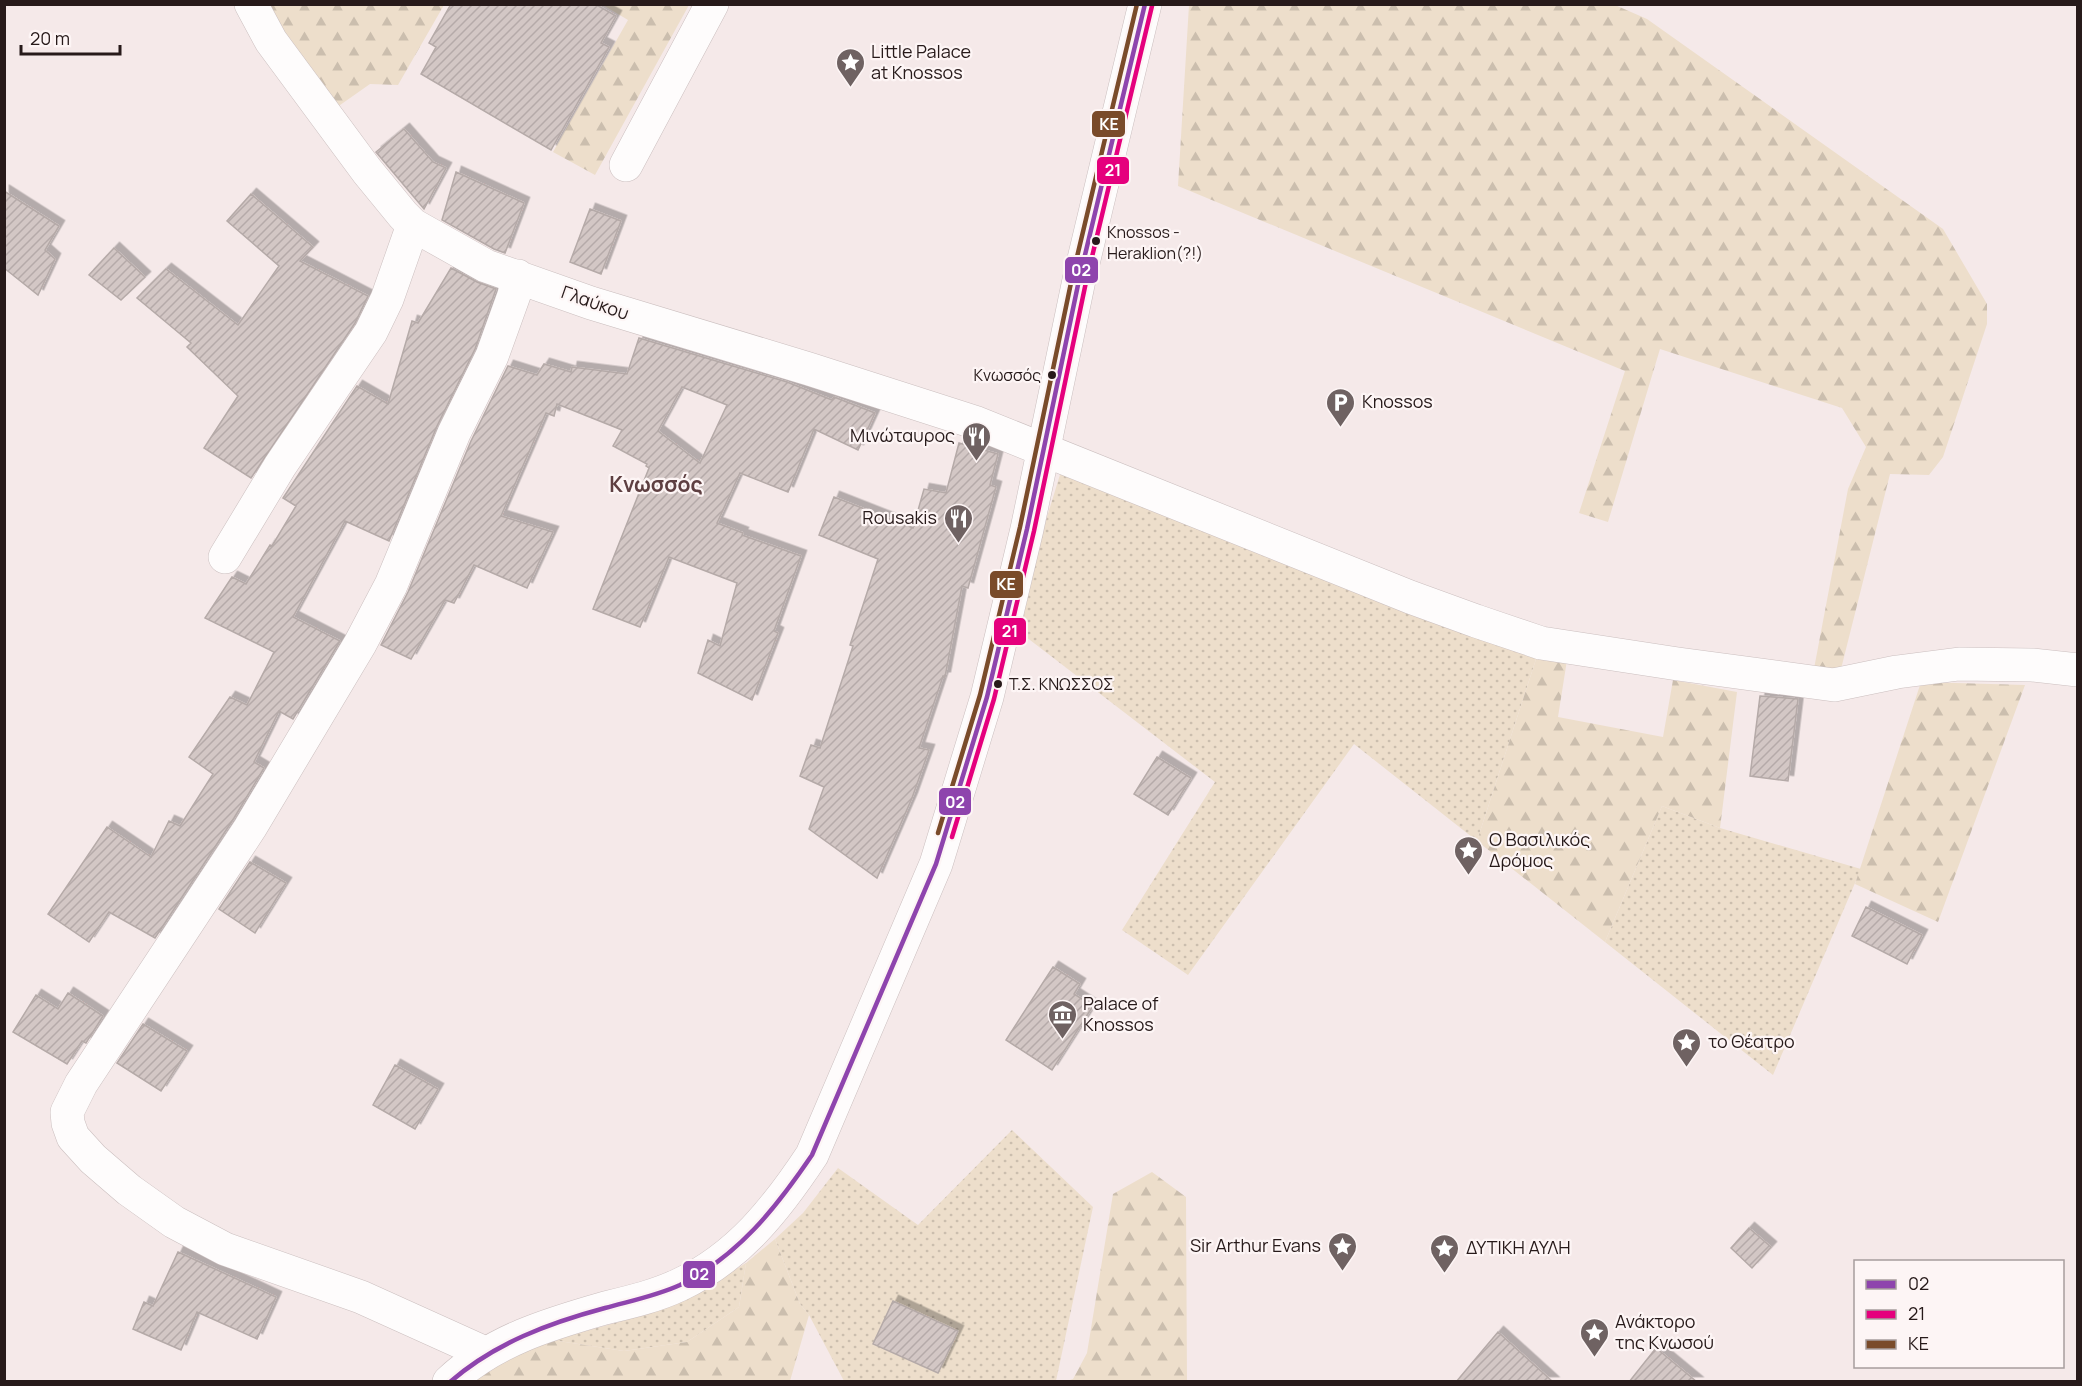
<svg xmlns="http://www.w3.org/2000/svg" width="2082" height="1386" font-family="Manrope,sans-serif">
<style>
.grass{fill:url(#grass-dots)}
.forest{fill:url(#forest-firs)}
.building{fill:url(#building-hatch);stroke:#b5aaa8;stroke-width:1.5;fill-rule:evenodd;filter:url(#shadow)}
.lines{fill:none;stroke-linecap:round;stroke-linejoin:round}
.minor-casing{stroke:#cbbfbf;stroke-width:34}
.major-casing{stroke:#cbbfbf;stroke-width:34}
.minor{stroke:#fefcfc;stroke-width:33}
.major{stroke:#fefcfc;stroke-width:33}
.bus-1-casing{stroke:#fdf5f5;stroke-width:9}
.bus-2-casing{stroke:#fdf5f5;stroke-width:9}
.bus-3-casing{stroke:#fdf5f5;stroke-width:9}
.bus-1{stroke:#8e44ad;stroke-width:4.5}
.bus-2{stroke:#e5007d;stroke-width:4.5}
.bus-3{stroke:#7a4b2a;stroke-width:4.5}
.bus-dot{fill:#271a1a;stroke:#fdf5f5;stroke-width:2}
.labels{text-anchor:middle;stroke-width:4.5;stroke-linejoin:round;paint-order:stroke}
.bus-label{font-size:16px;fill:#271a1a;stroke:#fdf5f5;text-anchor:start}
.poi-label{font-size:18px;fill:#271a1a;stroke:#fdf5f5;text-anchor:start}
.street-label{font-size:18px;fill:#271a1a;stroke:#fdf5f5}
.quarter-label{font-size:21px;font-weight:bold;fill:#5e3f41;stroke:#fdf5f5}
.line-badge{stroke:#fdf5f5;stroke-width:2}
.badge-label{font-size:16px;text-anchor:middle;font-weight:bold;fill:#fff}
</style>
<defs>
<pattern id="grass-dots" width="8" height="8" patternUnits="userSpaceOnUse" patternTransform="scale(1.5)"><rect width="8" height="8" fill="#eddecb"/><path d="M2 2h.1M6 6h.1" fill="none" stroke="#cbbeae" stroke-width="1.8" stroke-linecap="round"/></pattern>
<pattern id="forest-firs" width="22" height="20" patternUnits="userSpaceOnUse" patternTransform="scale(1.5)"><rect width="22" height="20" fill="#eddecb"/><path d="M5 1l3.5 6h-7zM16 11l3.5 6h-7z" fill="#cbbeae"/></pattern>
<pattern id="building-hatch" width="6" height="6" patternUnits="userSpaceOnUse" patternTransform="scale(1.5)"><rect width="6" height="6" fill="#d3c7c5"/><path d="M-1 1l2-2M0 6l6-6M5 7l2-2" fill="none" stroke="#b5aaa9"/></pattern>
<filter id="shadow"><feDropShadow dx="5.5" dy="-5.5" stdDeviation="0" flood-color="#0004"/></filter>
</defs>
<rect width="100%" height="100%" fill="#f5e9e9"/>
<!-- grass -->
<path class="grass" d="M1063 465 1538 653 1477 841 1354 744 1188 975 1122 930 1215 782 1013 627Z
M1662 806 1720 828 1861 869 1773 1075 1605 942Z
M1012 1130 1093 1207 1056 1381H844L809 1315 800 1304 775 1239 803 1213 838 1168 918 1225Z
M746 1263 739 1307 687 1342 624 1351 552 1340 615 1323 682 1301Z"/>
<!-- forest -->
<path class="forest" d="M245 5H444L398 85 370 84 333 110Z
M603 5H689L595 175 553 152 628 20Z
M1189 5H1615L1647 19 1943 229 1987 304V324L1943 457 1929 475 1890 474 1841 669 1813 674 1848 489 1866 447 1842 408 1660 349 1608 522 1579 513 1625 371 1178 186Z
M1538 653 1567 660 1558 717 1663 737 1673 680 1737 692 1720 828 1662 806 1605 942 1477 841Z
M1921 682 2025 685 1938 922 1855 884Z
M1152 1172 1186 1197 1187 1381H1067L1073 1379 1087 1353 1113 1194Z
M775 1239 800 1304 809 1315 790 1381 474 1382 511 1354 552 1340 624 1351 687 1342 739 1307 746 1263Z"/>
<!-- building -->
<path class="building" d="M451 4H595L616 16 601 43 609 47 551 150 421 74 436 47 429 43Z
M404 129 433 162 446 168 424 209 376 152Z
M456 172 524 203 505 253 494 249 442 220Z
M4 191 59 226 45 250 55 259 38 295 4 268Z
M251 194 313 247 300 261 368 296 355 323 251 478 204 448 238 396 187 347 191 343 137 298 166 269 238 325 279 266 227 221Z
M590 209 621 221 601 274 570 262Z
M114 248 145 277 121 300 89 275Z
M451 268 477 282 496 289 475 349 437 426 389 541 345 521 293 617 340 641 293 719 279 711 254 762 264 768 234 818 155 938 109 912 89 942 48 914 107 827 151 857 169 821 180 826 213 774 189 757 230 697 247 705 274 652 205 618 232 577 246 584 270 545 272 546 296 506 283 498 357 386 388 404 412 321 418 323Z
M639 338 787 382 832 400 834 397 875 413 858 450 814 429 788 492 740 473 717 523 743 533 742 535 801 556 774 631 778 633 752 700 698 673 708 640 720 646 737 583 669 557 640 627 593 609 649 468 646 466 647 464 613 446 622 430 557 404 554 416 546 413 501 516 553 532 527 588 474 565 454 603 445 600 411 659 381 645 408 592 471 441 508 366 537 375 544 364 571 372 572 367 627 374ZM682 387 727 405 700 463 658 431Z
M959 443 998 454 990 485 996 487 968 588 962 586 945 677 943 676 919 748 929 750 912 798 877 878 809 829 824 787 800 776 811 745 820 748 853 646 850 645 878 559 819 535 834 497 913 528 924 489 946 493Z
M1760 696 1798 699 1788 781 1750 776Z
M1157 757 1191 778 1168 815 1134 794Z
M250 862 286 883 255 933 219 909Z
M1866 907 1922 935 1907 964 1852 936Z
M1053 967 1080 984 1074 994 1093 1006 1052 1070 1006 1040Z
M68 993 103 1016 86 1043 82 1041 67 1064 13 1032 36 995 58 1009Z
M143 1024 187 1051 161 1091 117 1063Z
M395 1065 438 1089 415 1129 373 1105Z
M1749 1228 1771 1247 1752 1268 1731 1248Z
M178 1252 276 1297 257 1339 197 1312 181 1350 133 1329 144 1302 153 1306Z
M893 1301 958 1331 938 1373 873 1344Z
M1498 1332 1553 1382H1456Z
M1656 1348 1697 1382H1629Z"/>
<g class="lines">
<defs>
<path id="minor" d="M251 4 271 41 367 171 403 215 413 225 486 266 591 303 809 369 977 423 1410 597 1476 621 1541 643 1678 664 1834 685 1897 672 1959 664 2032 665 2078 670
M626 165 712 4
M225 557 280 466 371 332 387 299 413 225
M485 1353 361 1297 225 1249 174 1222 129 1190 93 1159 73 1137 68 1123 67 1112 81 1084 250 828 360 644 391 585 454 433 492 356 514 295 518 276"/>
<path id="major" d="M449 1382C492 1341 549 1324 605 1308 630 1302 656 1296 679 1285 739 1257 777 1208 812 1155L936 864 987 697 1027 529 1079 280 1145 4"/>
</defs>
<!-- minor casing -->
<use href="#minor" class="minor-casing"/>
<!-- major casing -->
<use href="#major" class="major-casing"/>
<!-- minor -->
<use href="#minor" class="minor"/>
<!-- major -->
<use href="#major" class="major"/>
<defs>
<path id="bus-1" d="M450 1382C495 1343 549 1323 605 1308 630 1301 656 1296 680 1285 738 1256 776 1208 812 1155L936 864 987 697 1027 529 1079 280 1145 4"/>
<path id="bus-2" d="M952 837 994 699 1034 531 1086 282 1152 6"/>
<path id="bus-3" d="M938 833 980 695 1020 527 1072 278 1137 4"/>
</defs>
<!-- bus-1 casing -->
<use href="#bus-1" class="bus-1-casing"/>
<!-- bus-2 casing -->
<use href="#bus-2" class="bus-2-casing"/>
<!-- bus-3 casing -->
<use href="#bus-3" class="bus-3-casing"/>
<!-- bus-1 -->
<use href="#bus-1" class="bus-1"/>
<!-- bus-2 -->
<use href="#bus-2" class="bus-2"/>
<!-- bus-3 -->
<use href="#bus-3" class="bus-3"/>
</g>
<!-- icons -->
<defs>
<symbol id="sight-pin" viewBox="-11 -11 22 30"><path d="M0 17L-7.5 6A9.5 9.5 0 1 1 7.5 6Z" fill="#6f6262" stroke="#fdf5f5"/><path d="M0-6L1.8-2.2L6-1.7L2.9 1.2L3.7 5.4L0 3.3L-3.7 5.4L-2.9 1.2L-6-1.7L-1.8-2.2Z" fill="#fff"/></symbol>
<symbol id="parking-pin" viewBox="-11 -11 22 30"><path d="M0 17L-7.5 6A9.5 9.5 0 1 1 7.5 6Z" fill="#6f6262" stroke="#fdf5f5"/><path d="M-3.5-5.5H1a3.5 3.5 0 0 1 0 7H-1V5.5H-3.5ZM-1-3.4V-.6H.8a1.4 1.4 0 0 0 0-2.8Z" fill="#fff"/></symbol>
<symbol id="restaurant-pin" viewBox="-11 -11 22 30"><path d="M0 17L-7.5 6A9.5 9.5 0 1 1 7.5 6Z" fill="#6f6262" stroke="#fdf5f5"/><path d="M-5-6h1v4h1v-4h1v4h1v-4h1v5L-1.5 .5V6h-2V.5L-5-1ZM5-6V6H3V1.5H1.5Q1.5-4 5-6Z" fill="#fff"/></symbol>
<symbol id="museum-pin" viewBox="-11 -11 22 30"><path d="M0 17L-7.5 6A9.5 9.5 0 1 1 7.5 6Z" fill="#6f6262" stroke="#fdf5f5"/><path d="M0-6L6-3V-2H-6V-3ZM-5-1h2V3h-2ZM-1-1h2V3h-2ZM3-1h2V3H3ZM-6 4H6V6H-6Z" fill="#fff"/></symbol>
</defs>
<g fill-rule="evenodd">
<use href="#sight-pin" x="834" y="46" width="33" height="45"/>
<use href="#parking-pin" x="1324" y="386" width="33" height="45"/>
<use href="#restaurant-pin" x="960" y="420" width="33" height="45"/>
<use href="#restaurant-pin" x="942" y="502" width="33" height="45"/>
<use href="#sight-pin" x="1452" y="834" width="33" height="45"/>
<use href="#museum-pin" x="1046" y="998" width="33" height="45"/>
<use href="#sight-pin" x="1670" y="1026" width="33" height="45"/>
<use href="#sight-pin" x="1326" y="1230" width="33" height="45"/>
<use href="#sight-pin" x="1428" y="1232" width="33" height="45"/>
<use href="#sight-pin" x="1578" y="1316" width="33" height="45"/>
</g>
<!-- markers -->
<g class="bus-dot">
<circle cx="1096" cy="241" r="5"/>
<circle cx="1052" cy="375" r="5"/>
<circle cx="998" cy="684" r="5"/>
</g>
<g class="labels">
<!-- bus labels -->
<g class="bus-label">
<text x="1107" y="238">Knossos -<tspan x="1107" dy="21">Heraklion(?!)</tspan></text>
<text x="1041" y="381" text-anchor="end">Κνωσσός</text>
<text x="1009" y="690">Τ.Σ. ΚΝΩΣΣΟΣ</text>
</g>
<!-- poi labels -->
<g class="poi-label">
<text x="871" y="58">Little Palace<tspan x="871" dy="21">at Knossos</tspan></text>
<text x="1362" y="408">Knossos</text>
<text x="955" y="442" text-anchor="end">Μινώταυρος</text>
<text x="937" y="524" text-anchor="end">Rousakis</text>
<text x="1489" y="846">Ο Βασιλικός<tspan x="1489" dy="21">Δρόμος</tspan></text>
<text x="1083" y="1010">Palace of<tspan x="1083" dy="21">Knossos</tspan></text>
<text x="1708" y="1048">το Θέατρο</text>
<text x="1321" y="1252" text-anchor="end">Sir Arthur Evans</text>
<text x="1466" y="1254">ΔΥΤΙΚΗ ΑΥΛΗ</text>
<text x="1615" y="1328">Ανάκτορο<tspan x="1615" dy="21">της Κνωσού</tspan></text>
</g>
<!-- street labels -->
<g class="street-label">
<text transform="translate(595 303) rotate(19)" y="6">Γλαύκου</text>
</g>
<!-- quarter labels -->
<g class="quarter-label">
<text x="656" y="492">Κνωσσός</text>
</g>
</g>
<g class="line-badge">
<rect x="1091" y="110" width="35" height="28" rx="6" fill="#7a4b2a"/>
<rect x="1096" y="156" width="34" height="29" rx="6" fill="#e5007d"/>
<rect x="1064" y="256" width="35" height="28" rx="6" fill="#8e44ad"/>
<rect x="989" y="570" width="35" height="29" rx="6" fill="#7a4b2a"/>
<rect x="993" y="617" width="34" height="29" rx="6" fill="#e5007d"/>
<rect x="938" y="787" width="34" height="29" rx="6" fill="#8e44ad"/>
<rect x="682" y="1260" width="34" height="29" rx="6" fill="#8e44ad"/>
</g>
<g class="badge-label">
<text x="1109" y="130">KE</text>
<text x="1113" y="176">21</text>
<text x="1081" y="276">02</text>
<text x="1006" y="590">KE</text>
<text x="1010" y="637">21</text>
<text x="955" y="808">02</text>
<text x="699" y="1280">02</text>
</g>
<!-- border -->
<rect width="2082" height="1386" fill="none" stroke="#271a1a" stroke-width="12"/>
<!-- legend -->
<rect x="1854" y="1260" width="210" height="108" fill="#fdf5f5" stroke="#a79d9d" stroke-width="1.5"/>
<rect x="1866" y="1280" width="30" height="9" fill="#8e44ad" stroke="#a79d9d" stroke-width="1.5"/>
<text x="1908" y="1290" font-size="18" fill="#271a1a">02</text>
<rect x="1866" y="1310" width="30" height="9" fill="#e5007d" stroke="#a79d9d" stroke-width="1.5"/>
<text x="1908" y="1320" font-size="18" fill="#271a1a">21</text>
<rect x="1866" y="1340" width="30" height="9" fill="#7a4b2a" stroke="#a79d9d" stroke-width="1.5"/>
<text x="1908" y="1350" font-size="18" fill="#271a1a">KE</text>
<!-- scale -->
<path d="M21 45v9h99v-9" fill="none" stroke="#271a1a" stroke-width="3"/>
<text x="30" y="45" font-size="18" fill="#271a1a" stroke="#fdf5f5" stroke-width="4.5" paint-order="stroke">20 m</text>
</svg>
